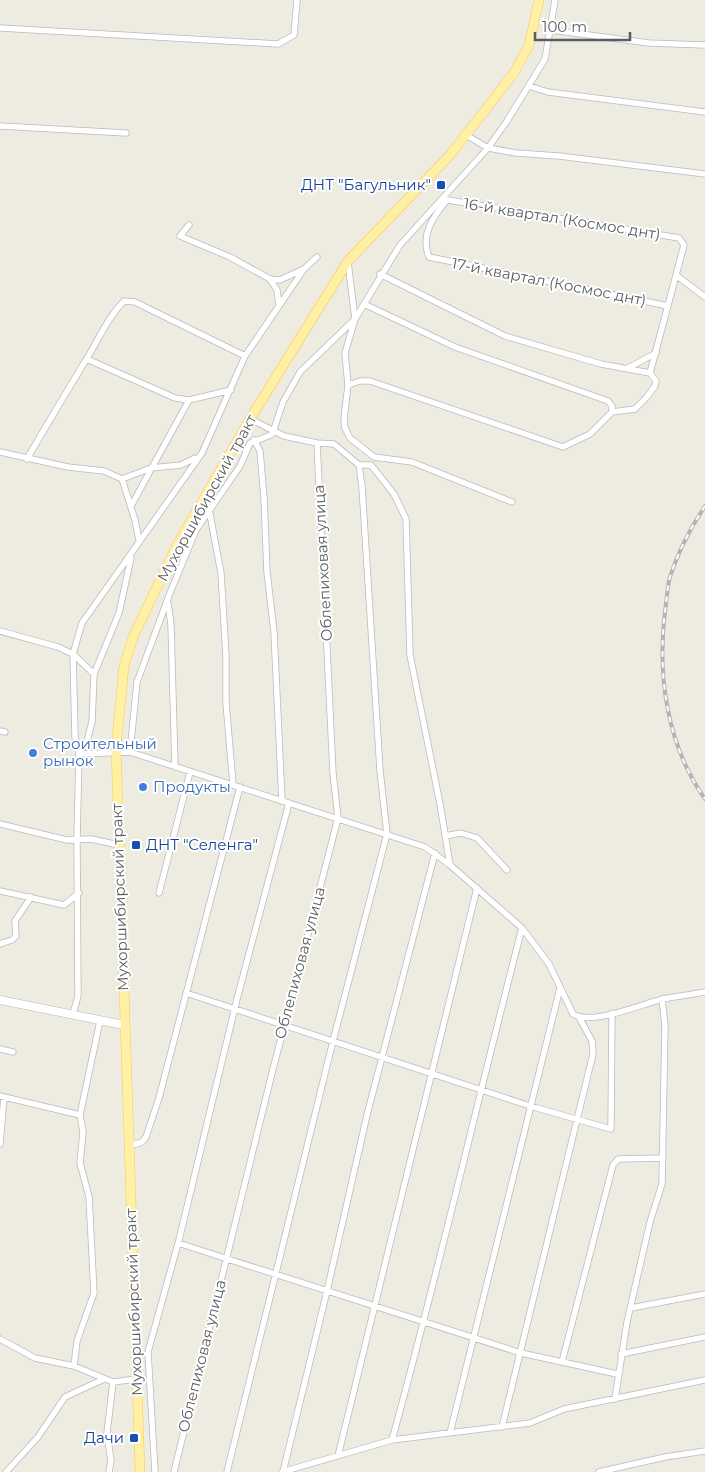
<svg xmlns="http://www.w3.org/2000/svg" width="705" height="1472" viewBox="0 0 705 1472" font-family="Montserrat,sans-serif">
	<style>
		.lines { fill: none; stroke-linecap: round; stroke-linejoin: round }
		.minor-casing { stroke: #b7babf; stroke-width: 7 }
		.tertiary-casing { stroke: #b7babf; stroke-width: 9 }
		.primary-casing { stroke: #fbc94d; stroke-width: 10 }
		.minor { stroke: #fff; stroke-width: 5.5 }
		.tertiary { stroke: #fff; stroke-width: 8 }
		.primary { stroke: #fff0a5; stroke-width: 9 }
		.rail-casing { stroke: #b3b4b4; stroke-width: 4 }
		.rail { stroke: #fff; stroke-width: 2; stroke-dasharray: 5.5; stroke-linecap: butt }
		.transit-dot { fill: #1a4fb4; stroke: #fff; stroke-width: 2 }
		.shop-dot { fill: #3f7fe0; stroke: #fff; stroke-width: 2 }
		.labels { text-anchor: middle; stroke-width: 4; stroke-linejoin: round; paint-order: stroke }
		.transit-label { font-size: 15px; fill: #164399; stroke: #fff; text-anchor: end }
		.street-label { font-size: 15px; fill: #5a5e63; stroke: #fff }
		.shop-label { font-size: 15px; fill: #366cbe; stroke: #fff; text-anchor: start }
	</style>
	<rect width="100%" height="100%" fill="#eeebe1"/>
	<g class="lines">
		<g class="minor-casing">
			<path id="minor" d="M0,28L278,44L294,35L297,0
				M551,30L649,43L705,45
				M529,86L548,92L705,112
				M0,126L126,133
				M466,135L488,148L516,153L559,156L705,174
				M442,199L679,238L684,245L650,373
				M447,200C433,217 420,235 429,257L668,306
				M189,225L180,236L230,257L270,279L280,280L304,269
				M348,262L355,319L345,353L348,385L344,419L345,428L350,438L374,457L412,462L512,502
				M380,274L505,336L601,364L650,373L656,381L655,386L646,398L635,409L612,412
				M677,276L705,297
				M270,279L277,290L279,304
				M87,359L175,398L189,400L231,390
				M628,368L656,353
				M348,385L360,381H370L563,447L590,434L612,412V406L608,401L455,347L364,304
				M250,419L284,436L317,443L334,444L359,465H371L394,494L406,519L410,655L440,804L450,865
				M254,440L260,451L264,498L267,572L274,632L282,801
				M0,452L68,467L104,471L122,479L151,468L181,465L195,458
				M27,459C46,426 65,395 84,363C98,342 106,319 124,301L135,302L245,356
				M122,479L135,520L139,540
				M202,502L209,509L221,573L226,656V703L233,784
				M131,506L189,400
				M168,603L171,625L175,767
				M0,631L58,647L73,654L94,674
				M0,731L5,732
				M130,752L137,682L170,593L196,530L240,466L250,443L271,435L273,432L283,402L300,372L355,319L400,245L488,148L507,121L545,59L555,0
				M79,754L130,752L425,847L450,865L522,928L549,964L573,1014C592,1026 641,1004 663,999C677,996 691,995 705,992
				M79,754L87,741L92,722L94,674L119,613L131,558
				M0,824L67,840L91,839L119,845
				M445,836L461,833L477,838L507,870
				M0,891L64,905L79,893
				M159,893L190,772
				M0,944L12,940L16,936L15,921L31,897
				M186,993L530,1106L611,1129L612,1013
				M73,1014L78,996L77,839L79,754L75,737L73,654L82,623L202,453L245,356L304,269L317,257
				M0,1049L13,1052
				M0,1096L80,1115
				M0,1144L4,1097
				M129,1146L142,1142L146,1137L159,1098L240,787
				M178,1243L521,1353L617,1374
				M631,1308L705,1294
				M0,1339L35,1358L74,1366L113,1382L137,1379
				M621,1354L705,1337
				M562,1362L613,1165L618,1159L663,1158
				M74,1366L77,1341L94,1293L89,1197L80,1163L83,1132L80,1115L100,1021
				M615,1399L627,1322L650,1222L662,1184L665,1025L662,999
				M502,1427L593,1054L592,1041L580,1019
				M450,1433L560,988
				M392,1440C439,1270 478,1098 522,928
				M338,1456L477,888
				M6,1472L38,1437L65,1397L104,1379
				M109,1472L111,1461L107,1433L113,1382
				M155,1472L148,1352L179,1240L237,999L289,803
				M174,1472L272,1073L338,818L333,773L317,443
				M227,1472L333,1041L387,834L380,770L362,487L359,465
				M282,1472L392,1440L530,1423L564,1409L705,1380
				M283,1472L327,1291L367,1115L435,853
				M599,1472L665,1457L705,1451"/>
		</g>
		<g class="tertiary-casing">
			<path id="tertiary" d="M0,1000L124,1025"/>
		</g>
		<g class="primary-casing">
			<path id="primary" d="M140,1472L116,748L124,666L134,635L177,545L250,419L348,261L451,154L514,73L529,45L539,0"/>
		</g>
		<use href="#minor" class="minor"/>
		<use href="#tertiary" class="tertiary"/>
		<use href="#primary" class="primary"/>
		<g class="rail-casing">
			<path id="rail" d="M705,506C691,527 678,552 670,577C667,587 667,600 665,611C657,676 667,745 705,799"/>
		</g>
		<use href="#rail" class="rail"/>
	</g>
	<g class="transit-dot">
		<rect x="436" y="180" width="10" height="10" rx="2.5"/>
		<rect x="131" y="840" width="10" height="10" rx="2.5"/>
		<rect x="129" y="1433" width="10" height="10" rx="2.5"/>
	</g>
	<g class="shop-dot">
		<circle cx="33" cy="753" r="5"/>
		<circle cx="143" cy="787" r="5"/>
	</g>
	<g class="labels">
		<g class="transit-label">
			<text x="431" y="190">ДНТ "Багульник"</text>
			<text x="146" y="850" text-anchor="start">ДНТ "Селенга"</text>
			<text x="124" y="1443">Дачи</text>
		</g>
		<g class="street-label">
			<text transform="translate(562 219) rotate(9)" y="5">16-й квартал (Космос днт)</text>
			<text transform="translate(549 282) rotate(11)" y="5">17-й квартал (Космос днт)</text>
			<text transform="translate(207 498) rotate(-61)" y="5">Мухоршибирский тракт</text>
			<text transform="translate(323 563) rotate(-93)" y="5">Облепиховая улица</text>
			<text transform="translate(120 897) rotate(-92)" y="5">Мухоршибирский тракт</text>
			<text transform="translate(300 963) rotate(-75)" y="5">Облепиховая улица</text>
			<text transform="translate(134 1302) rotate(-92)" y="5">Мухоршибирский тракт</text>
			<text transform="translate(202 1356) rotate(-76)" y="5">Облепиховая улица</text>
		</g>
		<g class="shop-label">
			<text x="43" y="749">Строительный<tspan x="43" dy="17">рынок</tspan></text>
			<text x="153" y="792">Продукты</text>
		</g>
	</g>
	<path d="M535 32v8h95v-8" fill="none" stroke="#5a5e63" stroke-width="2.5"/>
	<text x="542" y="32" font-size="15" fill="#5a5e63" stroke="#ffffff" stroke-width="4" paint-order="stroke">100 m</text>
</svg>
